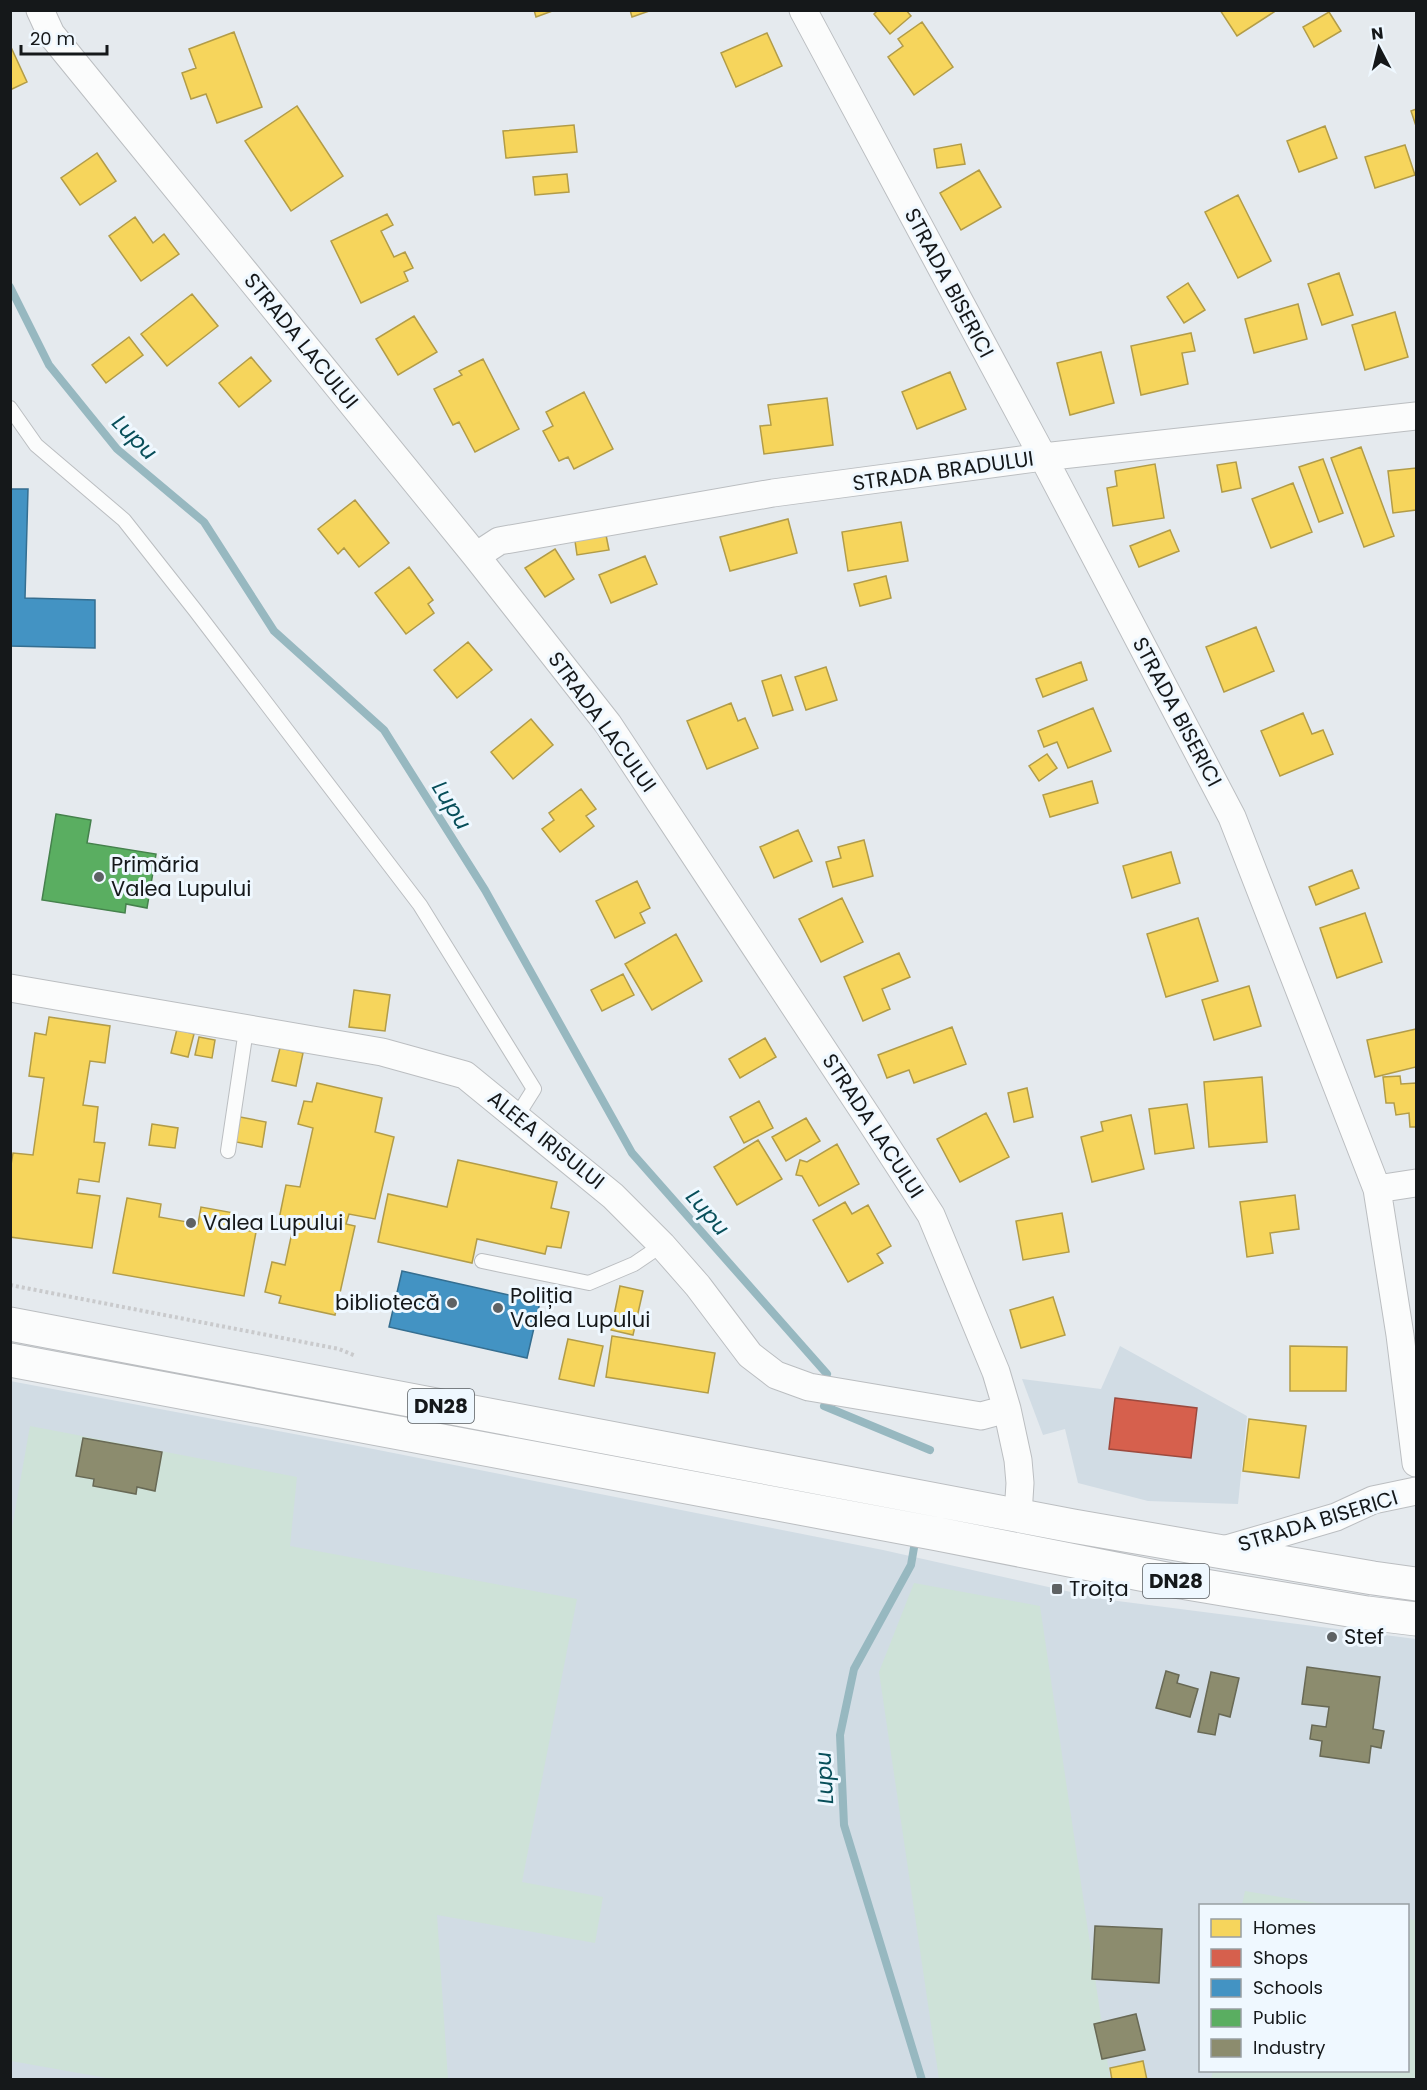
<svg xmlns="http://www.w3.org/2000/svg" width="1427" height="2090" viewBox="0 0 1427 2090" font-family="Poppins,sans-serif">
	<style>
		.built { fill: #d1dce4; fill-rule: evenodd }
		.green { fill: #cee2d8 }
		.homes { fill: #f6d55c; stroke: #b29c48; stroke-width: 1.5 }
		.shops { fill: #d6604d; stroke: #9c4a3e; stroke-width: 1.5 }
		.schools { fill: #4393c3; stroke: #356e90; stroke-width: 1.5 }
		.public { fill: #5aae61; stroke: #45814c; stroke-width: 1.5 }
		.industry { fill: #8c8c6e; stroke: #686955; stroke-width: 1.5 }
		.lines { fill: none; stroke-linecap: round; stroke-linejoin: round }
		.stream { stroke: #97b8c0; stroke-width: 8 }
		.service-casing { stroke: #bbbec1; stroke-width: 16 }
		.minor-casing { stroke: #bbbec1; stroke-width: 29 }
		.trunk-casing { stroke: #bbbec1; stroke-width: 35 }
		.path { stroke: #c9cacc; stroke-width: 4; stroke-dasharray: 3 3; stroke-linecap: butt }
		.service { stroke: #fbfcfc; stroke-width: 14 }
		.minor { stroke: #fbfcfc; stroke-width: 27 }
		.trunk { stroke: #fbfcfc; stroke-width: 33 }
		.poi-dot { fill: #5e6264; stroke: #eff8ff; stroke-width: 2 }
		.labels { text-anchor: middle; stroke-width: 6; stroke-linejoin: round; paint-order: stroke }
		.shield { fill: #eff8ff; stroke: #565b5f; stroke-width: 1.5 }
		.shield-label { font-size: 20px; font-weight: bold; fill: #15181a }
		.street-label { font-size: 21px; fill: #15181a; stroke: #eff8ff }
		.poi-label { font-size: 21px; fill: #15181a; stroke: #eff8ff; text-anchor: start }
		.water-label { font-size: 22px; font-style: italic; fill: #074e59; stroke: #eff8ff }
	</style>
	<rect width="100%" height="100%" fill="#e5eaee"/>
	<path class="built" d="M1120,1346L1247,1416L1238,1504L1148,1501L1078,1483L1065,1429L1043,1435L1022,1379L1101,1389Z
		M10,1381L353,1445L883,1550L1102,1599L1416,1639V2079H11ZM1200,1906H1408V2070H1200Z"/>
	<path class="green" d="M30,1426L297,1477L290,1546L577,1599L522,1882L603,1897L595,1943L437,1915L448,2079L118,2080L11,2061L10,1539Z
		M914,1583L1040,1606L1110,2079H939L879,1672Z
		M1245,1891L1329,1905H1242Z
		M1408,1919L1416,1920V2079H1211L1213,2070H1408Z"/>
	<path class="homes" d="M534,10H555L536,17Z
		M630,10H652L632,17Z
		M878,10H906L911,16L890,34L874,14Z
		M1220,10H1277L1237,36Z
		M1329,12L1341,31L1314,47L1303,27Z
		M922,22L953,67L914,95L888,57L903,46L898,39Z
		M234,32L262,107L217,123L206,94L191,99L182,73L196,68L189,49Z
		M767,33L782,66L736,87L721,53Z
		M10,45L27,82L10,90Z
		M297,106L343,176L291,211L245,141Z
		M1416,109V126L1411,111Z
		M574,125L577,152L506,158L503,131Z
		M1325,126L1337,158L1299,172L1287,141Z
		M961,144L965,164L937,168L934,149Z
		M1405,145L1415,175L1375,188L1365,157Z
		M97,153L116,181L80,205L61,178Z
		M979,170L1001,207L961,230L940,193Z
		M567,174L569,192L535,195L533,177Z
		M1238,195L1271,261L1238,278L1205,212Z
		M387,214L393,225L381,231L394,257L405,252L413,268L404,272L408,281L361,303L331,241Z
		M135,217L153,243L164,234L179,254L141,281L109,236Z
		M1339,273L1353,315L1322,325L1308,284Z
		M1188,283L1205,310L1184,323L1167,297Z
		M192,294L218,326L167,366L141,334Z
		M1298,304L1307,339L1254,353L1245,319Z
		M1395,312L1408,357L1365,370L1352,325Z
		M414,316L437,352L398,375L376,339Z
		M1191,333L1195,351L1182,353L1188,384L1141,395L1131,346Z
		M129,337L143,355L106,383L92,365Z
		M1101,352L1114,403L1070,415L1057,363Z
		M251,357L271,381L239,407L219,383Z
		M483,359L519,429L475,452L459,422L453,425L434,389L462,375L459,371Z
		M950,372L966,409L917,429L902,392Z
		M584,392L613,449L574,469L568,457L559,461L543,431L553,426L546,412Z
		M827,398L833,445L764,454L760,426L771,425L768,405Z
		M1361,447L1394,536L1364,547L1331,458Z
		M1323,459L1343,513L1319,522L1299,467Z
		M1236,462L1241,488L1222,492L1217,465Z
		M1155,464L1164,518L1113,526L1107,488L1117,486L1115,471Z
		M1416,468V510L1393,513L1388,471Z
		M1293,483L1312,532L1271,548L1252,499Z
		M355,500L389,543L359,567L344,548L338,554L318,529Z
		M788,519L797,553L730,571L720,537Z
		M901,522L908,561L848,571L842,532Z
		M1170,530L1179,551L1139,567L1130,546Z
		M606,535L609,550L577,555L575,541Z
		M555,549L574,579L545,597L525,568Z
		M645,556L657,584L611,603L599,575Z
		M409,567L433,600L428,604L434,613L406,634L375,593Z
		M886,576L891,598L860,606L854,584Z
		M1256,627L1274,671L1224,692L1206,647Z
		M468,642L492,670L457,698L434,670Z
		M1081,662L1087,680L1043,697L1036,679Z
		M826,667L837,700L806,710L795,677Z
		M781,675L793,710L773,716L762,681Z
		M731,703L738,721L745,718L758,748L707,769L687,721Z
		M1093,708L1111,751L1068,768L1057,742L1044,747L1038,731Z
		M1303,713L1312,734L1323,730L1333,754L1280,776L1261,731Z
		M531,719L553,745L513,779L491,752Z
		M1047,754L1057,768L1039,781L1029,766Z
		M1092,781L1098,803L1050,817L1043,795Z
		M581,789L596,809L586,816L594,826L560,852L542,829L554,820L549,813Z
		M798,830L812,861L774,878L760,847Z
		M864,840L873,876L833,887L826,862L841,858L838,847Z
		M1171,852L1180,883L1132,898L1123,866Z
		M1352,870L1359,888L1316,905L1309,887Z
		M637,881L650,908L640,913L645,923L615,938L596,901Z
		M842,898L863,942L821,962L799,919Z
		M1365,913L1382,962L1337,978L1320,928Z
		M1198,918L1218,981L1166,997L1147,934Z
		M676,934L702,981L652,1010L625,964Z
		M899,953L910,977L882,989L890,1009L863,1021L844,977Z
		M623,974L634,995L602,1011L591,990Z
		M1249,986L1261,1026L1214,1040L1202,1000Z
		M354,990L390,995L385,1031L349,1027Z
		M49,1017L110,1026L105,1063L90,1061L83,1105L98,1107L94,1142L105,1143L99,1182L79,1179L77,1193L100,1196L92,1248L10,1237V1171L13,1153L33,1155L44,1078L29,1076L35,1033L46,1035Z
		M952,1027L966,1064L914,1083L909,1070L887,1078L878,1055Z
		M177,1029L194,1034L188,1057L171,1053Z
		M1416,1029V1067L1375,1077L1367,1040Z
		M199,1037L215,1040L212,1058L195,1055Z
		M765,1038L776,1057L740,1078L729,1059Z
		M280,1048L303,1053L296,1086L272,1081Z
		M1400,1076L1401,1084L1416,1083V1127H1410L1409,1113L1396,1115L1394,1103H1386L1383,1077Z
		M1262,1077L1267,1142L1209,1147L1204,1082Z
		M317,1083L382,1098L375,1132L394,1137L375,1219L349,1214L346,1224L355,1226L335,1315L279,1303L281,1296L265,1292L272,1262L285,1265L293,1228L278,1224L286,1185L300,1187L313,1128L298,1124L304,1101L312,1102Z
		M1027,1088L1033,1117L1014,1122L1008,1093Z
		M759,1101L773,1128L744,1143L730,1117Z
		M1187,1104L1194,1148L1155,1154L1149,1109Z
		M986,1113L1009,1157L960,1182L937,1139Z
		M1131,1115L1144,1169L1092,1182L1081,1137L1103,1131L1101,1122Z
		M240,1117L266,1122L262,1147L236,1142Z
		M806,1118L820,1141L786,1161L772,1137Z
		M152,1124L178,1128L175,1148L149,1145Z
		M758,1140L782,1179L737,1205L714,1167Z
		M837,1144L859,1184L819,1206L802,1176L796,1175L800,1160L807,1162Z
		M458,1160L557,1182L551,1208L569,1212L561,1248L547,1246L545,1254L477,1239L472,1263L378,1242L388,1194L447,1207Z
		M1295,1195L1299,1229L1270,1233L1273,1253L1247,1257L1240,1202Z
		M127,1198L161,1204L159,1217L198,1224L201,1207L234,1213L232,1228L256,1232L244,1296L113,1273Z
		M845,1202L852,1214L868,1205L891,1246L877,1254L883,1263L848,1282L813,1220Z
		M1062,1213L1069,1252L1023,1260L1016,1221Z
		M620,1286L643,1291L633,1335L611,1330Z
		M1053,1297L1065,1335L1021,1348L1010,1310Z
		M612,1336L715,1353L708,1393L606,1377Z
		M568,1339L603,1346L594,1386L559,1379Z
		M1290,1346L1347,1347L1346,1391H1290Z
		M1249,1419L1306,1426L1299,1478L1243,1471Z
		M1143,2061L1147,2080H1112L1110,2068Z"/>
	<path class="shops" d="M1115,1398L1197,1408L1191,1458L1109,1449Z"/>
	<path class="schools" d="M10,489H28L25,598L95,600V648L10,646Z
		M402,1271L540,1302L527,1358L389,1327Z"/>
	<path class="public" d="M56,814L91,820L87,843L156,854L147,908L126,904L125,913L42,900Z"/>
	<path class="industry" d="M83,1438L162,1452L155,1491L137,1487L136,1494L93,1486L94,1479L76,1476Z
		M1307,1667L1380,1677L1373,1729L1384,1731L1381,1748L1371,1746L1369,1763L1320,1756L1322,1741L1310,1739L1312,1725L1326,1727L1329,1707L1302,1704Z
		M1166,1671L1179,1675L1177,1683L1198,1689L1190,1717L1156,1708Z
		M1211,1672L1239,1678L1230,1717L1219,1714L1215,1735L1198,1732Z
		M1095,1926L1162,1929L1159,1983L1092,1979Z
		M1136,2014L1145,2050L1102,2059L1094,2024Z"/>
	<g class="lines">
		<path class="stream" d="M10,287L49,365L117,449L204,522L274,631L384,730L485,890L632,1153L827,1374
			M824,1406L930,1450
			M916,1536L911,1565L854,1669L840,1735L844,1825L922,2080"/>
		<g class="service-casing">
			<path id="service" d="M10,408L36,445L124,520L195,610L420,905L534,1089L517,1116
				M228,1151L246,1030
				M482,1261L589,1283L634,1264L662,1245"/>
		</g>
		<g class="minor-casing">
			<path id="minor" d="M40,10L51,34L476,556L608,724L869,1119L931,1215L996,1372L1007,1409L1018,1460L1020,1483L1018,1515
				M803,10L1043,457L1232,817L1377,1189L1400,1335L1416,1463
				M476,556L499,541L773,493L1043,457L1416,416
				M10,988L382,1052L465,1075L613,1196L662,1245L698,1286L750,1355L776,1375L809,1387L981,1416L1007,1409
				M1377,1189L1416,1183
				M1220,1551L1336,1517L1373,1500L1416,1491"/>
		</g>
		<g class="trunk-casing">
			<path id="trunk" d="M10,1324L1073,1526L1373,1578L1416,1584
				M10,1360L938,1534L1181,1582L1367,1613L1416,1619"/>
		</g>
		<path class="path" d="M10,1285L339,1349L356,1356"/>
		<use href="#service" class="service"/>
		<use href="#minor" class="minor"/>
		<use href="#trunk" class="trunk"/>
	</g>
	<g class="poi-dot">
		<circle cx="99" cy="877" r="6"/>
		<circle cx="191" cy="1223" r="6"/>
		<circle cx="452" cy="1303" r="6"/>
		<circle cx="498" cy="1308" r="6"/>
		<rect x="1051" y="1583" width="12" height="12" rx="3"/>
		<circle cx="1332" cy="1637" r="6"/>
	</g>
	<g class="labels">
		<g class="shield">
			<rect x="408" y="1389" width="66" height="34" rx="4.5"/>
			<rect x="1143" y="1564" width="66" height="34" rx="4.5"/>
		</g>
		<g class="shield-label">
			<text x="441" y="1413">DN28</text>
			<text x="1176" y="1588">DN28</text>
		</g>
		<g class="street-label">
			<text transform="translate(949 283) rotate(62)" y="7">STRADA BISERICI</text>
			<text transform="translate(301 341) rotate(51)" y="7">STRADA LACULUI</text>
			<text transform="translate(943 471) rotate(-8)" y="7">STRADA BRADULUI</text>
			<text transform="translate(1177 712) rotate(62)" y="7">STRADA BISERICI</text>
			<text transform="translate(602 722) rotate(54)" y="7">STRADA LACULUI</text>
			<text transform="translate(873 1126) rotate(57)" y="7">STRADA LACULUI</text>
			<text transform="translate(546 1140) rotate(39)" y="7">ALEEA IRISULUI</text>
			<text transform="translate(1318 1521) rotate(-17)" y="7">STRADA BISERICI</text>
		</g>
		<g class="poi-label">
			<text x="111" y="872">Primăria<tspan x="111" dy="24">Valea Lupului</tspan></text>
			<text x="203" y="1230">Valea Lupului</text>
			<text x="510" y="1303">Poliția<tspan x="510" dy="24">Valea Lupului</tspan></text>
			<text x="440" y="1310" text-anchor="end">bibliotecă</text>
			<text x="1069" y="1596">Troița</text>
			<text x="1344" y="1644">Stef</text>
		</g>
		<g class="water-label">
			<text transform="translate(135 437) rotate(45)" y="8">Lupu</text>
			<text transform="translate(452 805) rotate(58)" y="8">Lupu</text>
			<text transform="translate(708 1212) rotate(49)" y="8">Lupu</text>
			<text transform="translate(824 1778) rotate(-93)" y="8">Lupu</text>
		</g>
	</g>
	<rect width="1427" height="2090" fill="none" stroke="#15181a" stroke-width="24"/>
	<rect x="1199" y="1904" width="210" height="168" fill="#eff8ff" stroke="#989ea3" stroke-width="1.5"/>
	<rect x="1211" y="1919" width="30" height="18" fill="#f6d55c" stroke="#989ea3" stroke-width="1.5"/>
	<text x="1253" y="1934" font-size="18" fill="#15181a">Homes</text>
	<rect x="1211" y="1949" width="30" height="18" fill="#d6604d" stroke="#989ea3" stroke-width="1.5"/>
	<text x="1253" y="1964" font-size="18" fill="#15181a">Shops</text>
	<rect x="1211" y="1979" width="30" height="18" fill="#4393c3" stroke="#989ea3" stroke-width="1.5"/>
	<text x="1253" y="1994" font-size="18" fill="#15181a">Schools</text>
	<rect x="1211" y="2009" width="30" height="18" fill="#5aae61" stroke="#989ea3" stroke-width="1.5"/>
	<text x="1253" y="2024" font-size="18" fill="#15181a">Public</text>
	<rect x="1211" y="2039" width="30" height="18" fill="#8c8c6e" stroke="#989ea3" stroke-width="1.5"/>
	<text x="1253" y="2054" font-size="18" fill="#15181a">Industry</text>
	<g transform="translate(1379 48) rotate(353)" stroke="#eff8ff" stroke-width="4.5" paint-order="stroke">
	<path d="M0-4.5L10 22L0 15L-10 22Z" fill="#15181a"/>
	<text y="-9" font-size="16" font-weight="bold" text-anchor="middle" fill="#15181a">N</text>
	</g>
	<path d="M21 45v9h86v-9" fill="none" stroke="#15181a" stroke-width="3"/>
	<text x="30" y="45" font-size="18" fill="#15181a" stroke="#eff8ff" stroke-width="4.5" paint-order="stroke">20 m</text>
</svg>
